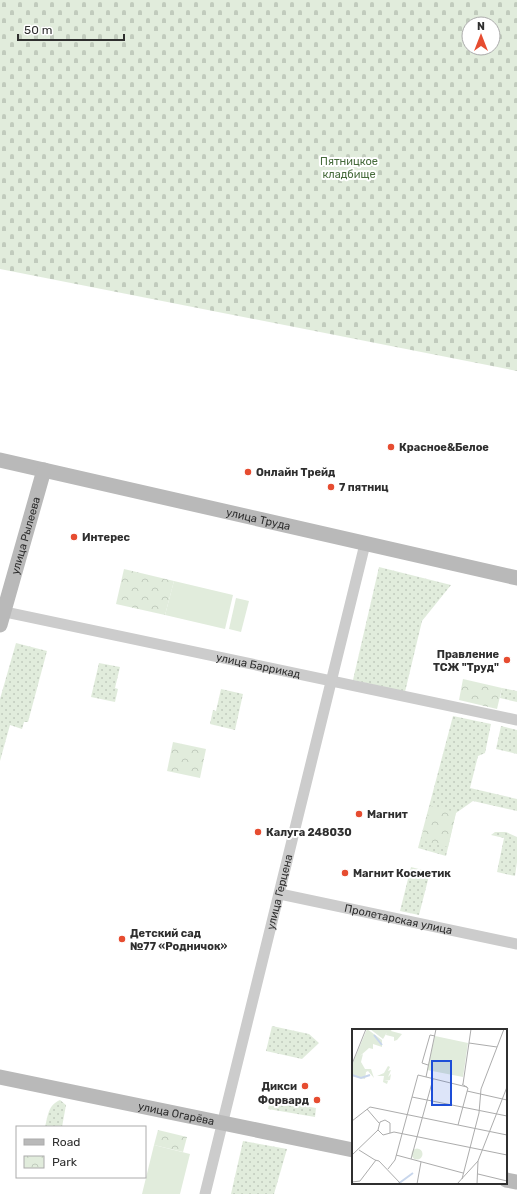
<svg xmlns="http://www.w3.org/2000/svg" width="517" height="1194" viewBox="0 0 517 1194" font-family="Rubik,sans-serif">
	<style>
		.grass { fill: url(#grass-dots) }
		.cemetery { fill: url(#cemetery-stones); fill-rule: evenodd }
		.park { fill: url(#park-crowns) }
		.garden { fill: #e1ecdc }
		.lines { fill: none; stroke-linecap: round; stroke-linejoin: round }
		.street { stroke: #ccc; stroke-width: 11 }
		.secondary { stroke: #b9b9b9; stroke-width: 15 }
		.poi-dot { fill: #e64c30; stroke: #fff; stroke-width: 1.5 }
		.labels { text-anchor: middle; stroke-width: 4; stroke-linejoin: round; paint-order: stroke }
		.park-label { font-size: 11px; fill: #476b3c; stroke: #fff }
		.poi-label { font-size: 11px; font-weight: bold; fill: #2f2f2f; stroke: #fff; text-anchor: start }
		.street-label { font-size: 11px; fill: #2f2f2f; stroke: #fff }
		.inset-river { fill: none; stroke: #c8d6ec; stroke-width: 2 }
		.inset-road { fill: none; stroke: #acacac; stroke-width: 1 }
		.view { fill: #1d4ed8; fill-opacity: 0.15; stroke: #1d4ed8; stroke-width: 2 }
		.inset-edge { fill: none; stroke: #2f2f2f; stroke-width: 2 }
	</style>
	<defs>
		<pattern id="grass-dots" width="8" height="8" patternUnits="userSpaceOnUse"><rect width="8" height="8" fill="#e1ecdc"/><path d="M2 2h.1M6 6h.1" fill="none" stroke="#c1cbbd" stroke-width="1.8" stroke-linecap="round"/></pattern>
		<pattern id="cemetery-stones" width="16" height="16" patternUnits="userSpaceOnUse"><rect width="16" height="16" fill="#e1ecdc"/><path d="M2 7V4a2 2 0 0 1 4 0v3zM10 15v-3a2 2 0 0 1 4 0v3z" fill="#c1cbbd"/></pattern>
		<pattern id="park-crowns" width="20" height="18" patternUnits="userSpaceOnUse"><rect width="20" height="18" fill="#e1ecdc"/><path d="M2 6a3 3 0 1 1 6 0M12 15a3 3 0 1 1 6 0" fill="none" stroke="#c1cbbd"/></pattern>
	</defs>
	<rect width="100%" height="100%" fill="#fff"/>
	<path class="grass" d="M379,567L451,585L422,621L405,692L353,680Z
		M16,643L47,651L28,722H24L22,729L10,725L0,761V699Z
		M99,663L120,667L115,688L118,689L115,702L91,697Z
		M502,688L517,691V702L500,698Z
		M221,689L243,694L235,730L210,724L213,710L216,711Z
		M453,716L491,724L485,753L478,756L470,788L517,799V811L473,801L456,813L446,856L418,848Z
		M501,726L517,730V754L496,749Z
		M495,832H506L517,837V862L515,876L497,872L504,838L491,835Z
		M411,867L430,872L419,915L400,911Z
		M272,1026L309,1034L319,1043L302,1059L266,1051Z
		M60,1100L66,1105L62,1127H45C48,1116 48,1105 60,1100Z
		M270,1100L316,1108L315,1117L268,1109Z
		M243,1141L287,1149L274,1194H231Z"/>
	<path class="cemetery" d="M0,0H517V371L0,269ZM469,24H493V48H469Z"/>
	<path class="park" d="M124,569L174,581L165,615L116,604Z
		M463,679L502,688L497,709L459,700Z
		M173,742L206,749L200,778L167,771Z
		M430,806L456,812L448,847L421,840Z
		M158,1130L187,1137L183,1152L154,1145Z"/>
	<path class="garden" d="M174,581L233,595L225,629L165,615Z
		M236,598L249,601L241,632L229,629Z
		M154,1145L190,1154L180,1194H142Z"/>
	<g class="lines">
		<g class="street">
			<path id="s1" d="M0,611L517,720"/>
			<path id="s2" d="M280,894L517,944"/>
			<path id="s3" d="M205,1194L365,544"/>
		</g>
		<g class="secondary">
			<path id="s4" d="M0,460L517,578"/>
			<path id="s5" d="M0,625L44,470"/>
			<path id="s6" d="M0,1077L353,1150"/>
			<path d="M506,1180L517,1182"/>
		</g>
	</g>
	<g class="poi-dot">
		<circle cx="391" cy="447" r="4"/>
		<circle cx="248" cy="472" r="4"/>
		<circle cx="331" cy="487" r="4"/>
		<circle cx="74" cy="537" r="4"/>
		<circle cx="507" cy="660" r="4"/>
		<circle cx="359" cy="814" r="4"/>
		<circle cx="258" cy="832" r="4"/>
		<circle cx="345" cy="873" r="4"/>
		<circle cx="122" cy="939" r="4"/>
		<circle cx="305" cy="1086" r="4"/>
		<circle cx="317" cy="1100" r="4"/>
	</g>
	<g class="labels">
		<g class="park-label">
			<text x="349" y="165">Пятницкое<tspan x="349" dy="13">кладбище</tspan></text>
		</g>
		<g class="poi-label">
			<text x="399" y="451">Красное&amp;Белое</text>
			<text x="256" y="476">Онлайн Трейд</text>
			<text x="339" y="491">7 пятниц</text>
			<text x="82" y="541">Интерес</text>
			<text x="499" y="658" text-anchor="end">Правление<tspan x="499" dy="13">ТСЖ "Труд"</tspan></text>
			<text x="367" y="818">Магнит</text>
			<text x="266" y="836">Калуга 248030</text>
			<text x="353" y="877">Магнит Косметик</text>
			<text x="130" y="937">Детский сад<tspan x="130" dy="13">№77 «Родничок»</tspan></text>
			<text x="297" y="1090" text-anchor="end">Дикси</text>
			<text x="309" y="1104" text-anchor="end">Форвард</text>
		</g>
		<g class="street-label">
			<text dy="4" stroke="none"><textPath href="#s4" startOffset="265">улица Труда</textPath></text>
			<text dy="4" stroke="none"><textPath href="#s5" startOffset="93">улица Рылеева</textPath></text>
			<text dy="4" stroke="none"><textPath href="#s1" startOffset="264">улица Баррикад</textPath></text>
			<text dy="4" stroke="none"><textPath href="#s3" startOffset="311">улица Герцена</textPath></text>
			<text dy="4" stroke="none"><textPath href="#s2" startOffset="121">Пролетарская улица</textPath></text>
			<text dy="4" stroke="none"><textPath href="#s6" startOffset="180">улица Огарёва</textPath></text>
		</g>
	</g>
	<g transform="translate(352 1029)">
		<rect width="155" height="155" fill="#fff"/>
		<path d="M15,0L30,11V18L21,15V20L17,19L8,27L11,25L9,33L13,40H19L22,49L16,42L14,43L13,50L0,47V36ZM18,0H37L31,10Z" fill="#e1ecdc"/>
		<path d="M40,0L39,2L50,5L45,11L42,12V8L34,6L35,1ZM36,37L38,38L36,42L39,41L36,48L39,45L38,51L32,52H36L35,55L31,53L32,47H25L32,44Z" fill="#e1ecdc"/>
		<path d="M83,7L116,14L111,48L75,41Z" fill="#e1ecdc"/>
		<path d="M59.5 125a5.5 5.5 0 1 1 11 0a5.5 5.5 0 1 1-11 0Z" fill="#e1ecdc"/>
		<path class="inset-river" d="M22,6L30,16M0,46L9,49L18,46M46,155L61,144"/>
		<path class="inset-road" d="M117,14L145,18M0,35L14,0M76,36L70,34L78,6L83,7M66,46L115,58M74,48L84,0M111,55L119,0M115,62L155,71M60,68L155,87M15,80L27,94M0,92L18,78L155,106M106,96L116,59L110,55M38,104V94L33,91L28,93L26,101L31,106L42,103L155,126M50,105L66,46M65,108L81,50M7,121L23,131M0,126L26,101M44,126L111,144M59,130L65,108M23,131L27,132L49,155M36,140L43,131L50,105M126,145L155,152M110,150L127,84L129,60L152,0M0,153L8,152L24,131M65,155L69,133M105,155L126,132L155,58M125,155L126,132"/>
		<path class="view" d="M80,32H99V76H80Z"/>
		<rect width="155" height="155" class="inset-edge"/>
	</g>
	<rect x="16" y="1126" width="130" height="52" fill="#ffffff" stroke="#acacac"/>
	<rect x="24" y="1139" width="20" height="6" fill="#b9b9b9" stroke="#acacac"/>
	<text x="52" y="1146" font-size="12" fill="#2f2f2f">Road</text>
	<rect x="24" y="1156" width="20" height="12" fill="url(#park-crowns)" stroke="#acacac"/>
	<text x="52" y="1166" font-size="12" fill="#2f2f2f">Park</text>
	<g transform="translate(481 36)"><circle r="19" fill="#ffffff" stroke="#acacac"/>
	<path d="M0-3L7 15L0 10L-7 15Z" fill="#e64c30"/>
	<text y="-6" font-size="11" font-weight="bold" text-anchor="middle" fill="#2f2f2f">N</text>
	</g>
	<path d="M18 34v6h106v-6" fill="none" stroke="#2f2f2f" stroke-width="2"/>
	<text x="24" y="34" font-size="12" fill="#2f2f2f" stroke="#ffffff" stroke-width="3" paint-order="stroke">50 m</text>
</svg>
